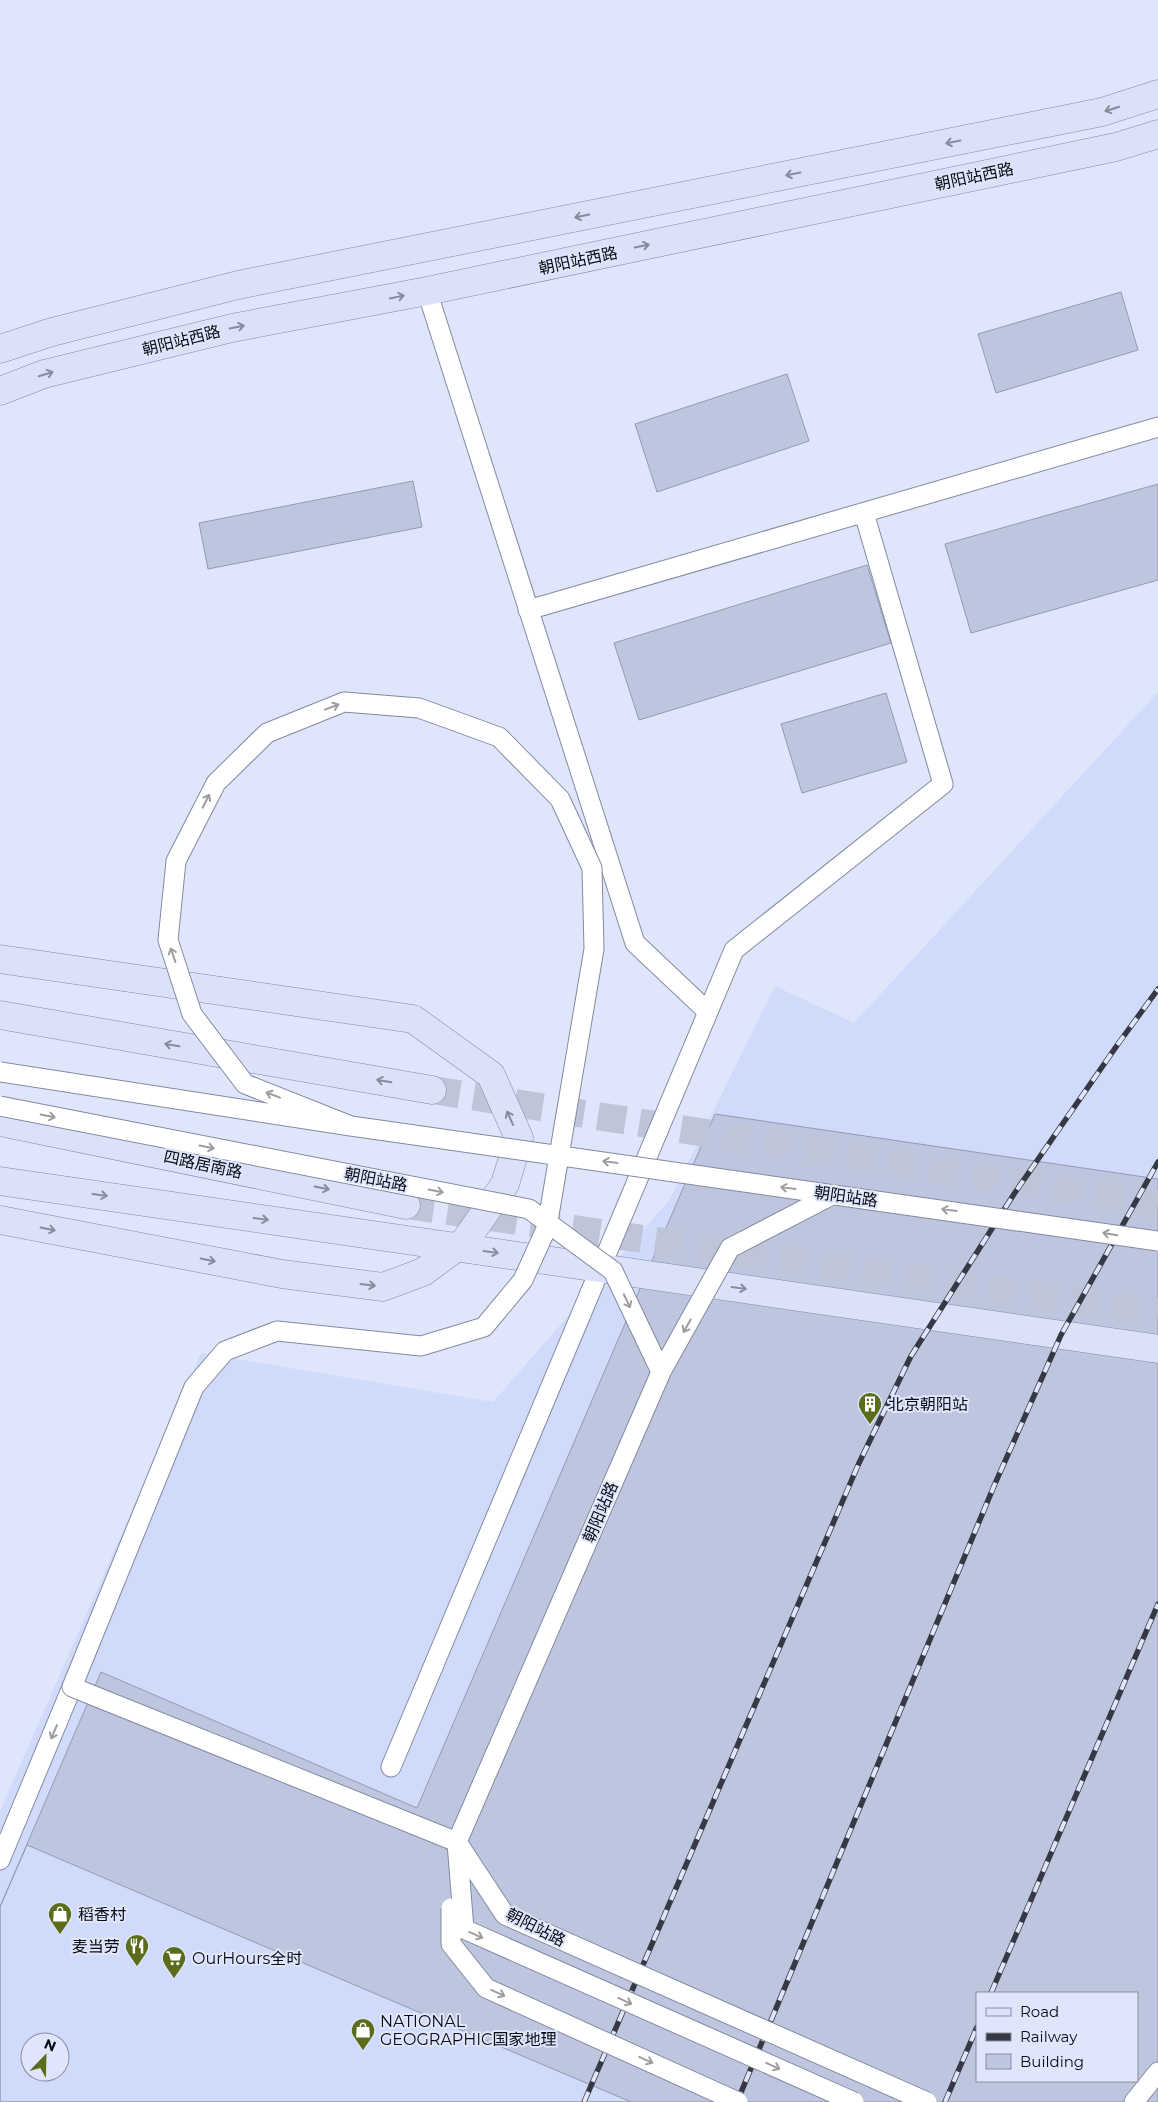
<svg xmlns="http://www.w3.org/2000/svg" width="1158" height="2102" viewBox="0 0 1158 2102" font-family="Montserrat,'Noto Sans SC',sans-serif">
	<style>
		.built { fill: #d0dbfb; fill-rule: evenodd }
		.building { fill: #bec6df; stroke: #929ab2; fill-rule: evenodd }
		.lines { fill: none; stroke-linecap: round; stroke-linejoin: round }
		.secondary-tunnel { stroke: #bfc5d8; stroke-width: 28; stroke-dasharray: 28 14; stroke-linecap: butt }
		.lane-casing { stroke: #828aa1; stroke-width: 21 }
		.secondary-casing { stroke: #828aa1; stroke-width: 29 }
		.lane { stroke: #fff; stroke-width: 19 }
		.secondary { stroke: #dbe1f8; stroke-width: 28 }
		.rail-casing { stroke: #363944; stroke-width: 5.5 }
		.rail { stroke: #dfe6fb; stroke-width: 4; stroke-dasharray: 11; stroke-linecap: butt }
		.lane-bridge-casing { stroke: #828aa1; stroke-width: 21; stroke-linecap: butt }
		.lane-bridge { stroke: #fff; stroke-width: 19 }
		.oneway { stroke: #878b9c }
		.oneway2 { stroke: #9d9da1 }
		.labels { text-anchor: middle; stroke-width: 4; stroke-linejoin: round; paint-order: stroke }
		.street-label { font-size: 16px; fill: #090b13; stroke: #dfe6fb }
		.poi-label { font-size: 16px; fill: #090b13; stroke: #dfe6fb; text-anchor: start }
	</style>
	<rect width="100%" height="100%" fill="#dfe6fb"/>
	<path class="built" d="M1158,692V2102H0V1811L201,1353L493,1402L670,1199L775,986L854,1023ZM977,1993H1137V2081H977ZM30,2042H60V2072H30Z"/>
	<path class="building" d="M1121,292L1138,350L996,393L978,334Z
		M787,374L809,441L657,492L635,424Z
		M413,481L422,527L208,569L199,523Z
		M1158,484V580L971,633L945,544Z
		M867,565L891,643L639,720L614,643Z
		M886,693L907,762L802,793L781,724Z
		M715,1114L1158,1179V2102H0V1907L101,1672L417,1808ZM977,1993H1137V2081H977ZM30,2042H60V2072H30Z
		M27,1845L343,1980L631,2102H0V1907ZM30,2042H60V2072H30Z"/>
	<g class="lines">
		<path class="secondary-tunnel" d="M432,1090L1158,1204
			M406,1205L1158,1313"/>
		<g class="lane-casing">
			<path id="lane" d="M427,291L635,943L707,1011
				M528,610L1158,427
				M391,1767L734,950L943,784L864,513
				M0,1860L72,1687
				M1134,2102L1158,2072"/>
		</g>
		<g class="secondary-casing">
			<path id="secondary" d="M0,349L52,332L238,285L1102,112L1158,94
				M0,391L44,374L232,328L427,291L1116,147L1158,134
				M0,959L413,1019L491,1075L519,1138L505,1184L465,1241L423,1272L383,1287L282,1274L0,1220
				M0,1015L432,1090
				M0,1122L406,1205
				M0,1181L1158,1349"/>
		</g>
		<use href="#lane" class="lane"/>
		<use href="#secondary" class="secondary"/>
		<g class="rail-casing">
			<path id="rail" d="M991,1993L1158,1604
				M584,2102L859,1463L911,1356L1014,1194L1118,1044L1158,989
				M737,2102L994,1486L1061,1335L1158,1162
				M945,2102L977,2027"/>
		</g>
		<use href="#rail" class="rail"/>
		<g class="lane-bridge-casing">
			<path id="lane-bridge" d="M0,1072L351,1126L1158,1241
				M0,1106L529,1209L613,1271L661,1372L457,1842L505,1915L927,2102
				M351,1126L245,1084L192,1014L168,940L176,861L216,783L267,733L344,702L419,708L499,737L560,799L592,868L594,949L547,1227L523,1280L484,1327L421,1346L277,1331L225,1351L194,1387L72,1687L457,1842
				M661,1372L730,1248L834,1194
				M457,1843L464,1929L854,2102
				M451,1908V1944L486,1988L738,2102"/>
		</g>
		<use href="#lane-bridge" class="lane-bridge"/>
	</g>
	<defs><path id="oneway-shaft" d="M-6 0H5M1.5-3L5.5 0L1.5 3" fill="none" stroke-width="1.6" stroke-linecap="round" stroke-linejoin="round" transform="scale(1.25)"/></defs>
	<g class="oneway">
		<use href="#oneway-shaft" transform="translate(1112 109) rotate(162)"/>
		<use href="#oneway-shaft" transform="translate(953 142) rotate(169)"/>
		<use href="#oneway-shaft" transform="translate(793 174) rotate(169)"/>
		<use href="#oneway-shaft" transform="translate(582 216) rotate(169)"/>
		<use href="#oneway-shaft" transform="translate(642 246) rotate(-12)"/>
		<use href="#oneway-shaft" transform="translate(397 297) rotate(-11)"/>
		<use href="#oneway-shaft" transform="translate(237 327) rotate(-11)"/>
		<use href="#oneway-shaft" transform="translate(46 374) rotate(-17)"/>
		<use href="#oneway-shaft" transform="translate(172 1045) rotate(-170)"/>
		<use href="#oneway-shaft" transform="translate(384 1081) rotate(-170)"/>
		<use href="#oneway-shaft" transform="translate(510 1118) rotate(-114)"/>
		<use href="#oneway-shaft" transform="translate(322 1188) rotate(12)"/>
		<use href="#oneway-shaft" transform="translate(100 1195) rotate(8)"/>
		<use href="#oneway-shaft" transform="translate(261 1219) rotate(8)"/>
		<use href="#oneway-shaft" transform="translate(48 1229) rotate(11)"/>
		<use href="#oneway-shaft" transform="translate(491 1252) rotate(8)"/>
		<use href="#oneway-shaft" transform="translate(208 1260) rotate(11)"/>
		<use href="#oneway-shaft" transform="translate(368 1285) rotate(7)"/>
		<use href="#oneway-shaft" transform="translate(739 1288) rotate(8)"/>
	</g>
	<g class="oneway2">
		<use href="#oneway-shaft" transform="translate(332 707) rotate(-21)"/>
		<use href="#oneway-shaft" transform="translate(206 801) rotate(-63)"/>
		<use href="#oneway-shaft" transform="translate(173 955) rotate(-109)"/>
		<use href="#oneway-shaft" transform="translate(273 1095) rotate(-159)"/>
		<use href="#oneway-shaft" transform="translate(48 1116) rotate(11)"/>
		<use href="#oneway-shaft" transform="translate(207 1147) rotate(11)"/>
		<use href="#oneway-shaft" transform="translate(610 1162) rotate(-172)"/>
		<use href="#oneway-shaft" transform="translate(788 1188) rotate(-172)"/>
		<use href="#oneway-shaft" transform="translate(436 1191) rotate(11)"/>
		<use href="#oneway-shaft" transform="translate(949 1210) rotate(-172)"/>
		<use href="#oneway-shaft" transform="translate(1110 1234) rotate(-171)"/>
		<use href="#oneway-shaft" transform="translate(627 1301) rotate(65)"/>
		<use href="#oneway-shaft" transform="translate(687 1326) rotate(119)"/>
		<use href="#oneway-shaft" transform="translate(54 1732) rotate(113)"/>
		<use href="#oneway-shaft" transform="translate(476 1935) rotate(24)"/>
		<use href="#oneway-shaft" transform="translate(498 1993) rotate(24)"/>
		<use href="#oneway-shaft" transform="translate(625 2001) rotate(24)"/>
		<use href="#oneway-shaft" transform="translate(646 2060) rotate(24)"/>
		<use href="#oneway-shaft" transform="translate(773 2066) rotate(24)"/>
	</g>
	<defs>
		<g id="building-pin" transform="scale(1.25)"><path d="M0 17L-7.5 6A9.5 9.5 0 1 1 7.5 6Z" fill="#5b6d1a" stroke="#dfe6fb"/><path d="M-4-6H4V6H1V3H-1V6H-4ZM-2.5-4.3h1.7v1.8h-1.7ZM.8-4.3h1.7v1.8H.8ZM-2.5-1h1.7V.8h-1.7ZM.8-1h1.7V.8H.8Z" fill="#fff"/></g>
		<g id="shop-pin" transform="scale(1.25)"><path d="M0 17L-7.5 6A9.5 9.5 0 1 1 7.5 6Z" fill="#5b6d1a" stroke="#dfe6fb"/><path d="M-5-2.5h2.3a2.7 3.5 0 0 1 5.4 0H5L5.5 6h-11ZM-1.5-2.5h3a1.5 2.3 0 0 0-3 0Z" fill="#fff"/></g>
		<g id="restaurant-pin" transform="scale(1.25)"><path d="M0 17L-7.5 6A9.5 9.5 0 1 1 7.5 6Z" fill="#5b6d1a" stroke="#dfe6fb"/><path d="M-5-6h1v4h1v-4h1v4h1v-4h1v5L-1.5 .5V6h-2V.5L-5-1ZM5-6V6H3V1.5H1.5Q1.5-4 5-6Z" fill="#fff"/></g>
		<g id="supermarket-pin" transform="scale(1.25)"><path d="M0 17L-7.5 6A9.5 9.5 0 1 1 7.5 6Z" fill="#5b6d1a" stroke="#dfe6fb"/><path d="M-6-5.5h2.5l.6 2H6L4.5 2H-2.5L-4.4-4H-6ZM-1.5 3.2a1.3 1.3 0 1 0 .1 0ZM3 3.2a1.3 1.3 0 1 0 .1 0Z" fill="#fff"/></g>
	</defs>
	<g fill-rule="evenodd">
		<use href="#building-pin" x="870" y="1404"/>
		<use href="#shop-pin" x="60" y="1914"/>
		<use href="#restaurant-pin" x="137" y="1946"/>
		<use href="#supermarket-pin" x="174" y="1958"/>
		<use href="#shop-pin" x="363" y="2030"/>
	</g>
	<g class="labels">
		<g class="street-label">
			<text transform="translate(974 176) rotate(-12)" y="6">朝阳站西路</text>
			<text transform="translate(578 260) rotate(-12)" y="6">朝阳站西路</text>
			<text transform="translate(181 340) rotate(-14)" y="6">朝阳站西路</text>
			<text transform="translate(203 1164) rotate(12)" y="6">四路居南路</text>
			<text transform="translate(376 1179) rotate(11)" y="6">朝阳站路</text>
			<text transform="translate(846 1196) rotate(8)" y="6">朝阳站路</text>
			<text transform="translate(600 1512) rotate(-67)" y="6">朝阳站路</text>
			<text transform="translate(536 1927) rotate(27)" y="6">朝阳站路</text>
		</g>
		<g class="poi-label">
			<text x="888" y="1410">北京朝阳站</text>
			<text x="78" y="1920">稻香村</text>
			<text x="120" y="1952" text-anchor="end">麦当劳</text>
			<text x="192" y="1964">OurHours全时</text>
			<text x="380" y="2027">NATIONAL<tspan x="380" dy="18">GEOGRAPHIC国家地理</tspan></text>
		</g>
	</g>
	<rect x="976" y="1992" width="162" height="90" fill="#dfe6fb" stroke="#898e9e"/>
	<rect x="986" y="2008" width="25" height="8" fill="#dbe1f8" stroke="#898e9e"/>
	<text x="1020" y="2017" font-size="15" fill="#090b13">Road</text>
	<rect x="986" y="2033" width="25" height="8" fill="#363944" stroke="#898e9e"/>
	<text x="1020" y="2042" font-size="15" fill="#090b13">Railway</text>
	<rect x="986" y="2054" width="25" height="15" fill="#bec6df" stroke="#898e9e"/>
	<text x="1020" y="2067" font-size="15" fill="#090b13">Building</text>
	<g transform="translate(45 2057) rotate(23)"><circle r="24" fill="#dfe6fb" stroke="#898e9e"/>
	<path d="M0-4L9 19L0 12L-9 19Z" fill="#5b6d1a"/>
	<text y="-8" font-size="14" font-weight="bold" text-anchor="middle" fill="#090b13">N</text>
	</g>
</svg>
